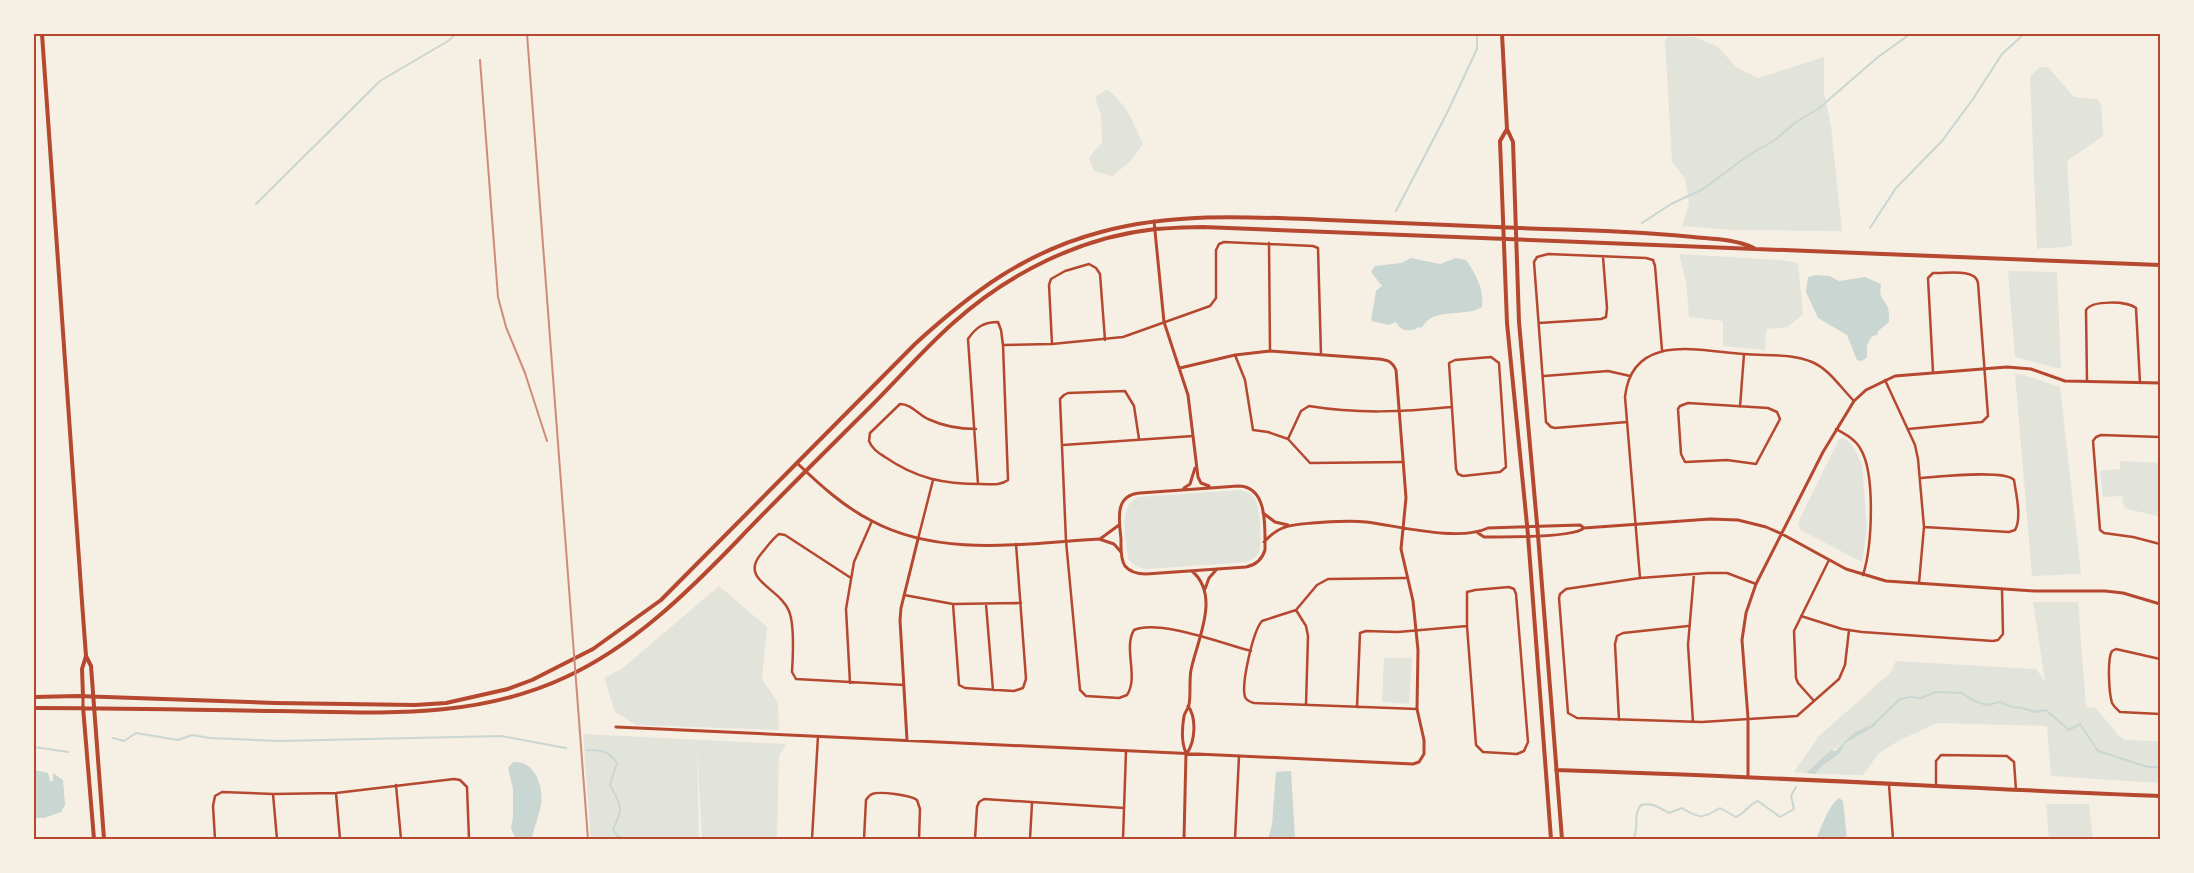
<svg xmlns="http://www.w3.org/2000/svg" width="2194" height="873" viewBox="0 0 2194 873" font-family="Cabin,sans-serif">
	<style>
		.green { fill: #e2e4dc }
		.water { fill: #c9d6d2 }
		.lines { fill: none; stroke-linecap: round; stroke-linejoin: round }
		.stream { stroke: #c9d6d2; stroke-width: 2 }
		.minor { stroke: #b5482f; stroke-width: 2.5 }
		.tertiary { stroke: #b5482f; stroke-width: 3 }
		.secondary { stroke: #b5482f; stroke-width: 4 }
		.rail { stroke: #cf8b77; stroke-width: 2 }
		.neatline { fill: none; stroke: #b5482f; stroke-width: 2 }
	</style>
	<rect width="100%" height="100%" fill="#f6efe4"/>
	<path class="green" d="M1669,36L1695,37L1718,47L1737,68L1759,78L1824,57V92L1831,126L1842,231L1731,230L1682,226L1689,204L1685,178L1672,162L1665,40Z
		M2040,67H2048L2074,97L2097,99L2101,104L2103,136L2067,161L2072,245C2062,249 2049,247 2037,249L2030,76Z
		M1107,89C1127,105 1133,122 1143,144L1131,161L1112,176L1094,171L1089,158L1102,142L1101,115L1095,97Z
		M1679,254L1780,260L1798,263L1803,314L1788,327L1766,329L1765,350L1723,346V321L1689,317L1686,281Z
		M2008,271L2057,272L2061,369L2015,357Z
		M2015,374L2024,375L2060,387L2081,574L2032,576Z
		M1844,438L1852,445L1862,465L1867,528L1862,562L1800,530L1798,523L1839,439Z
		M2120,461L2160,463V517L2124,508L2122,496L2103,497L2100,471L2120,469Z
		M1240,490C1247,492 1253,494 1256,501C1260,509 1262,543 1259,551C1257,557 1253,559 1248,562L1146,569C1137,568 1133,565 1128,558C1126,538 1117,508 1138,497Z
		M719,586L767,627L762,679L778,703L779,730L636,725L615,712L604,678L623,668Z
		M2033,602H2078L2086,707L2096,708L2118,735L2125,740L2160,741V783L2051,776L2047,726L1937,723L1900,740L1879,753L1863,775L1815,774L1823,765L1839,754L1846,744L1857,735L1873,728C1847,739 1826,753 1806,773L1794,772L1819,736L1890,673L1896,661L2036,669L2045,681Z
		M1384,658H1412L1409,704L1382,702Z
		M583,734L786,744L779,756L777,839H702L697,748L699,839H591Z
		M2046,804H2089L2093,839H2049Z"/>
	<path class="water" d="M1411,258L1440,264L1456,258L1466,260C1476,275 1484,288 1482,307C1466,318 1432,306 1422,328L1419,327C1411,332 1401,332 1396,322L1389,325L1371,321L1376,291L1382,286L1371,272L1375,266L1401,263Z
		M1817,275L1829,276L1839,281L1865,277L1881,284C1878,300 1884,297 1888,308C1889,312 1889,318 1889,322L1878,331L1877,335L1872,336L1867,345V357L1862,361L1857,360L1847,335L1818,318L1806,292L1808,277Z
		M1874,724L1876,725L1846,743L1839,754L1823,765L1815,774L1806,773L1831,750L1835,751L1855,732Z
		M513,762C535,760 544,787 541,805C539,815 535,826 532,836L534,839H516L511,828L513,817V789L508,768Z
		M34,770L48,773L50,781H53V773L63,780L65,805L61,812L44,818H34Z
		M1291,771L1295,839H1268L1272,825L1276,772Z
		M1839,798L1843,801L1847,839H1816C1822,827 1828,806 1839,798Z"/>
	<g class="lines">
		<path class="stream" d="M256,204L380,81L448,41L456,34
			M1396,211L1447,113L1477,49V34
			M1642,223L1671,204L1703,189L1749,155L1775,140L1796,122L1818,109L1878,57L1910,34
			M1870,228L1896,188L1942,141L1973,99L2002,54L2024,34
			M1873,725L1900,699L1910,697L1921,698L1936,692L1962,693L1974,701L1987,705L2000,702L2012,707L2023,708L2035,712L2046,710L2069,730L2080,724L2098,751L2148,767H2160
			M113,738L124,741L136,733L178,740L192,735L210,738L279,741L501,736L566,748
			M34,747L68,752
			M587,750C601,750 609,751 617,763L610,785C621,805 624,808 613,829L617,836L627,839
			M1633,839C1640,829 1632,815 1641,805C1653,802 1659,808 1669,813L1682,808C1700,819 1702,819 1720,808L1736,817C1745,813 1748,805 1758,801L1780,817L1794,809L1791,796L1796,787"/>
		<path class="minor" d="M1269,243L1270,351
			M1539,323L1601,319L1606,317L1607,308L1603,257
			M1052,344L1049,285L1051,279L1065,271L1089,264L1096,268L1100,274L1105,340
			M1003,345L1052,344L1123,337L1210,306L1216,298V250L1219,244L1224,242L1313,246L1318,248L1321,355
			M1235,355L1245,380L1253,430L1268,432L1288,439L1310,463L1403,462
			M1491,357L1499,363L1506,467L1500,472L1463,476L1458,474L1456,469L1449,363L1455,360Z
			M1544,376L1608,371L1630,376
			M1885,380L1915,445L1918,459L1924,527L1919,583
			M2087,381L2086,310C2092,300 2128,301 2136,308L2140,383
			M1688,403L1768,408L1777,412L1780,419L1756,464L1727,460L1685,462L1681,454L1678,409L1680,406Z
			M1740,407L1744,354
			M1627,422L1555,428L1551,427L1546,422L1534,262L1537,257L1548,254L1646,258L1653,260L1655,266L1662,350
			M976,429C960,429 943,426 928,419C918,414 911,404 900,404L870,433L869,441C872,449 879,453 885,457C917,479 944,484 981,484C991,484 1000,486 1008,480L1003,345L1001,330L998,322C984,322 976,327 968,339L978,484
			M1836,429C1845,434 1855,439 1860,448C1876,473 1872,547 1863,575
			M1908,429L1982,422L1988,416L1978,283C1976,269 1949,273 1938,273H1933L1928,278L1933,372
			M2160,437L2101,435L2096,437L2093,441L2100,530L2104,533L2133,537L2160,544
			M1139,439L1134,406L1125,391L1068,393L1064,395L1060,399L1066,541L1080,690L1086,696L1119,698L1127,695C1139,677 1123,648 1134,630C1159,619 1224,644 1251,651
			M1288,439L1301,411L1309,406C1357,414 1403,412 1451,407
			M1063,445L1193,436
			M1920,478C1936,477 2005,469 2014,480C2016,494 2022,518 2015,530L2009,532L1924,527
			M918,539L933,480
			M851,578L785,535L779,534C772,539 767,547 761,554C739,580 780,588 789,611C795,626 793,656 792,672L796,679L904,685
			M1406,578L1328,579L1317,585L1296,610L1262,621C1253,631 1241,684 1245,697C1247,701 1250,702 1254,703L1417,709
			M1640,578L1625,397C1632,332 1699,351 1744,354C1766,356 1791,353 1812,362C1829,369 1841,388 1854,401
			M1756,584L1727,573H1707L1640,578L1566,589L1560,594L1559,598L1568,713L1577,718L1702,722L1797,716L1839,679L1845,665L1849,630
			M1509,587L1514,589L1516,594L1528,742L1524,751L1517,754L1483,752L1476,745L1467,626V592L1475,590Z
			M904,595L953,604L1021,603
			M953,604L959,685L965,688L1014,691L1023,688L1026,679L1016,544
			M986,604L993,690
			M1296,610L1306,626L1308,636L1306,705
			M1801,616L1842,629L1862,632L1993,641L1998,640L2003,634L2002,589
			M2160,659L2116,649L2112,651C2107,659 2109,693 2112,703C2114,707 2117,709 2120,712L2160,714
			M850,683L846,609L854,562L872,521
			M1814,701L1798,683L1796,678L1794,631L1829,560
			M1357,707L1360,633L1366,631L1398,632L1467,626
			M1619,720L1615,644L1617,636L1623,633L1688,626
			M1693,722L1688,645L1694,574
			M396,785L401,839
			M1889,785L1893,839
			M1936,786V761L1941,755L2007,756L2014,762L2016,790
			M336,793L340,839
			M273,794L277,839
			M215,839L213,806L215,796L222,792L273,794L336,793L454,779L460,780L467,787L469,839
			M812,839L818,736
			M864,839L866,800C868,797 869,795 872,794C880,791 910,795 917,800L920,809L919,839
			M975,839L977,807L979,802L984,799L1124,808
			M1030,839L1032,803
			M1123,839L1126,751
			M1235,839L1239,756"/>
		<path class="tertiary" d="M1154,221L1164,322L1188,395L1198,477L1201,483L1209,486
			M797,463C820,485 844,507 872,521C941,558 1025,543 1099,539L1114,544L1121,552
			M1238,486C1268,486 1265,527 1265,550C1262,560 1256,565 1246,567L1146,574C1138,574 1130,572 1125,566C1120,559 1121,547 1121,539C1119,520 1114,495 1140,493Z
			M1184,488L1190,484L1195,468
			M1263,513L1275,522L1288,525
			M1478,533L1484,537C1502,537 1574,538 1584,528
			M1100,539L1119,525
			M1264,542C1279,525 1291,525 1312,523C1330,522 1349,520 1366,522C1399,526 1459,542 1488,528L1580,525L1584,528L1710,519L1738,520L1766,527L1782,534L1846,569L1886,581L2035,591H2105L2123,593L2160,604
			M1205,589L1209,578L1217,569
			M83,696V707
			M616,727L1413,764L1419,762L1424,754V740L1417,709L1418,650L1413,601L1401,549L1406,498L1396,370C1392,361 1387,360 1379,359L1270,351L1235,355L1180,368
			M907,740L900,620L901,608L918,539
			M1187,753C1195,742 1197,718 1188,706
			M1748,776V718L1742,640L1746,613L1756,584L1823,452L1854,401L1866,390L1895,376L2007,367L2031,369L2065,381L2160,383
			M1184,839L1186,753C1181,742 1182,728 1184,716C1185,712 1188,709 1189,705C1191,694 1189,681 1191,670C1197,640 1221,596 1192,571"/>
		<path class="secondary" d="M42,34L82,602L86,656L91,666L104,839
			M1502,34L1507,129L1513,142L1519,322L1538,535L1562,839
			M1507,129L1500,141L1507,323L1528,535L1551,839
			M83,696L82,669L86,656
			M34,697L78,696L275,703L415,705L446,703L508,689L532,680L593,649L661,600L915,344C972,292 1025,252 1101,232C1175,212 1253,217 1328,220C1400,223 1472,226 1544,229C1594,230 1644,232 1693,237C1713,239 1735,239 1754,248
			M83,707L94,839
			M34,708C114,708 195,710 276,711C377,712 472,721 566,677C633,646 688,592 739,539C782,494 827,450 871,406C898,379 923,350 952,324C1007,274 1080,237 1156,229C1171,228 1187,227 1203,227L2160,265
			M1556,770C1758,776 1959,788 2160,796"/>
		<path class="rail" d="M527,34L588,839
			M480,60L498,297L506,327L525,373L547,441"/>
	</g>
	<rect width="2194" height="873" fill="none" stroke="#f6efe4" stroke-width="70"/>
	<rect x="35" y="35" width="2124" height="803" class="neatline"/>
</svg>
